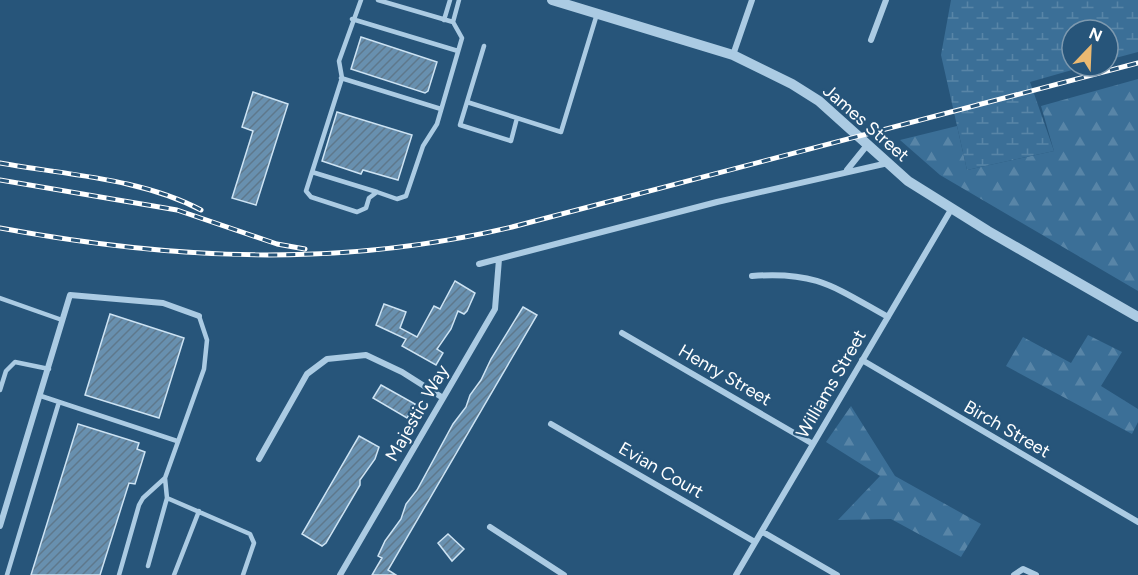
<svg xmlns="http://www.w3.org/2000/svg" width="1138" height="575" viewBox="0 0 1138 575" font-family="Figtree,sans-serif">
	<style>
		.forest { fill: url(#forest-firs) }
		.wetland { fill: url(#wetland-marsh) }
		.building { fill: url(#building-hatch); stroke: #cde3f3; stroke-width: 1.5 }
		.lines { fill: none; stroke-linecap: round; stroke-linejoin: round }
		.service { stroke: #abcbe3; stroke-width: 4.5 }
		.minor { stroke: #abcbe3; stroke-width: 6 }
		.tertiary { stroke: #abcbe3; stroke-width: 10 }
		.rail-casing { stroke: #fff; stroke-width: 5 }
		.rail { stroke: #27557a; stroke-width: 3; stroke-dasharray: 9; stroke-linecap: butt }
		.labels { text-anchor: middle; stroke-width: 4.5; stroke-linejoin: round; paint-order: stroke }
		.street-label { font-size: 18px; fill: #fff; stroke: #27557a }
	</style>
	<defs>
		<pattern id="forest-firs" width="22" height="20" patternUnits="userSpaceOnUse" patternTransform="scale(1.5)"><rect width="22" height="20" fill="#3b6f97"/><path d="M5 1l3.5 6h-7zM16 11l3.5 6h-7z" fill="#5885a7"/></pattern>
		<pattern id="wetland-marsh" width="20" height="14" patternUnits="userSpaceOnUse" patternTransform="scale(1.5)"><rect width="20" height="14" fill="#3b6f97"/><path d="M1 5h8M5 5V1M11 12h8M15 12V8" fill="none" stroke="#5885a7"/></pattern>
		<pattern id="building-hatch" width="6" height="6" patternUnits="userSpaceOnUse" patternTransform="scale(1.5)"><rect width="6" height="6" fill="#6890af"/><path d="M-1 1l2-2M0 6l6-6M5 7l2-2" fill="none" stroke="#5e788c"/></pattern>
	</defs>
	<rect width="100%" height="100%" fill="#27557a"/>
	<path class="forest" d="M1138,79V291L940,175L900,140L957,126L967,170L1054,151L1041,106Z
		M1088,335L1122,352L1101,386L1138,409V422L1132,434L1006,366L1023,337L1071,363Z
		M851,406L895,476L981,524L961,557L891,519L838,520L880,476L826,442Z"/>
	<path class="wetland" d="M951,0H1138V52L1108,60V30H1072V66H1086L1030,82L1054,151L967,170L941,55Z"/>
	<path class="building" d="M361,37L437,62L428,91L425,93L351,69Z
		M253,92L288,104L256,205L232,198L253,131L242,127Z
		M337,112L412,135L398,180L363,170L361,174L322,161Z
		M455,281L475,293L467,311L464,314L458,311L451,329L437,349L443,353L436,365L402,346L406,339L376,325L384,304L406,312L400,328L417,337L434,306L440,309Z
		M523,307L537,315L388,570L396,575H372L382,558L378,556L385,541L401,519L406,504L417,490L453,424L466,407L470,395L481,380L491,359Z
		M110,314L184,338L159,418L85,395Z
		M381,385L415,404L407,418L373,398Z
		M78,424L139,443L137,449L145,452L135,484L129,483L100,575H31Z
		M359,436L379,447L375,459L360,480V485L326,543L322,546L302,534Z
		M448,534L464,549L452,561L438,543Z"/>
	<g class="lines">
		<path class="service" d="M361,0L339,61L342,78L306,191L311,197L357,212L366,208L369,198L377,192L397,199L406,196L423,146L437,124L462,38L453,22L378,0
			M352,19L458,51
			M444,20L450,0
			M453,22L459,0
			M341,78L441,109
			M467,102L484,46
			M517,118L511,141L460,125L467,102L561,132L597,14
			M312,172L377,192
			M0,298L62,320
			M0,390L6,371L15,362L49,369
			M41,396L177,441
			M167,498L250,534L254,543L243,575
			M148,566L167,498L165,478L204,369L207,340L199,316
			M7,575L59,402
			M119,575L139,505L143,498L165,478
			M174,575L199,511"/>
		<path class="minor" d="M871,40L886,0
			M733,55L752,0
			M847,170L868,144
			M479,264L717,202L888,163
			M752,276C816,271 834,287 888,317
			M622,333L813,444
			M862,360L1138,522
			M551,424L755,542
			M259,459L307,374L327,359L366,355L402,372L443,398
			M0,526L70,295L163,303L199,316
			M490,527L564,575
			M763,532L837,575
			M340,575L495,309L499,259
			M736,575L952,208
			M1014,575L1023,569L1036,575"/>
		<path class="tertiary" d="M552,0L733,55L792,84L819,101L908,181L988,231L1138,317"/>
		<g class="rail-casing">
			<path id="rail" d="M0,163C66,175 141,178 201,210
				M0,180L177,210L277,244L305,249
				M0,228C173,260 339,268 512,227L1138,63"/>
		</g>
		<use href="#rail" class="rail"/>
	</g>
	<g class="labels">
		<g class="street-label">
			<text transform="translate(866 123) rotate(41)" y="6">James Street</text>
			<text transform="translate(725 375) rotate(30)" y="6">Henry Street</text>
			<text transform="translate(831 384) rotate(-60)" y="6">Williams Street</text>
			<text transform="translate(417 413) rotate(-60)" y="6">Majestic Way</text>
			<text transform="translate(1007 429) rotate(30)" y="6">Birch Street</text>
			<text transform="translate(661 470) rotate(30)" y="6">Evian Court</text>
		</g>
	</g>
	<g transform="translate(1090 48) rotate(23)"><circle r="28" fill="#27557a" stroke="#7d99af" stroke-width="1.5"/>
	<path d="M0-4.5L10 22L0 15L-10 22Z" fill="#ebb971"/>
	<text y="-9" font-size="16" font-weight="bold" text-anchor="middle" fill="#ffffff">N</text>
	</g>
</svg>
